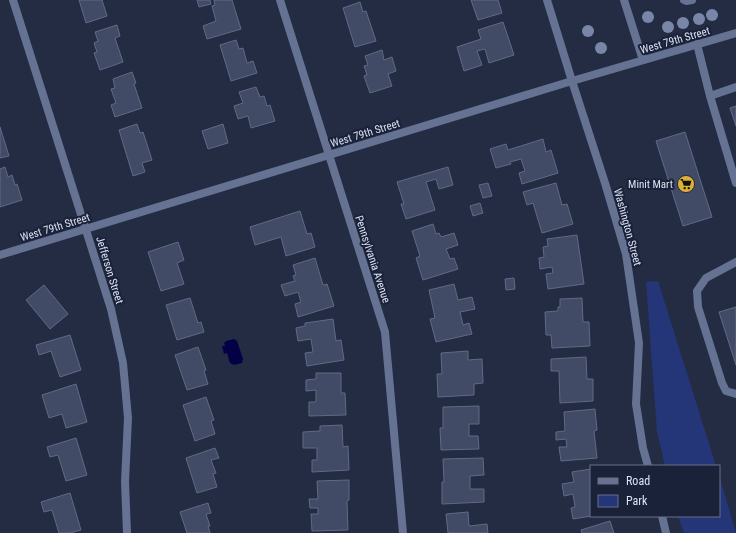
<svg xmlns="http://www.w3.org/2000/svg" width="736" height="533" viewBox="0 0 736 533" font-family="'Roboto Condensed',sans-serif">
	<style>
		.green { fill: #243678 }
		.water { fill: #040045 }
		.building { fill: #414b65; stroke: #606a86 }
		.lines { fill: none; stroke-linecap: round; stroke-linejoin: round }
		.service { stroke: #657292; stroke-width: 8 }
		.minor { stroke: #657292; stroke-width: 8 }
		.tertiary { stroke: #657292; stroke-width: 8 }
		.tree { fill: #7a86a8 }
		.labels { text-anchor: middle; stroke-width: 4; stroke-linejoin: round; paint-order: stroke }
		.street-label { font-size: 11px; fill: #dce2f2; stroke: #1a223a }
		.poi-label { font-size: 11px; fill: #dce2f2; stroke: #1a223a; text-anchor: end }
	</style>
	<rect width="100%" height="100%" fill="#242c44"/>
	<path class="green" d="M658,281L716,466H665L657,432L646,282Z
		M719,475L736,533H684L678,516H719Z"/>
	<path class="water" d="M234,339L237,341L243,359L242,363L234,365L230,363L227,353L224,354L222,346H225L224,343L226,341Z"/>
	<path class="building" d="M79,0H102L107,16L86,23Z
		M197,0H210L211,4L199,7Z
		M214,0H232L241,29L207,39L203,26L216,21L212,6L215,5Z
		M471,0H498L502,13L478,20Z
		M360,2L363,12L366,11L376,41L355,47L343,8Z
		M503,22L514,55L489,63L485,49L477,51L482,65L464,71L457,47L481,39L478,30Z
		M117,25L120,36L115,38L123,62L100,70L94,53L97,52L94,43L98,41L95,32Z
		M236,40L239,49L243,48L247,63L253,61L257,73L231,81L220,45Z
		M382,50L384,60L392,57L396,71L388,74L392,86L370,93L364,76L367,75L364,66L368,65L365,56Z
		M132,72L136,83L134,84L142,108L115,117L111,105L116,103L111,89L115,88L113,79Z
		M256,87L260,97L264,96L267,106L270,105L275,121L251,128L248,116L238,119L234,106L243,103L239,92Z
		M736,106V126L730,108Z
		M137,124L140,133L143,132L152,160L142,163L145,172L133,176L119,130Z
		M223,124L228,143L208,149L202,131Z
		M0,127L9,156L0,158Z
		M685,132L712,217L683,226L656,141Z
		M543,139L546,152L551,150L558,173L522,184L519,173L525,171L521,159L510,162L511,164L496,168L490,149L506,144L508,150Z
		M5,167L8,177L12,175L15,185L17,184L22,200L0,207V169Z
		M448,167L453,185L439,189L436,179L426,182L435,210L406,219L401,204H404L397,182Z
		M488,183L492,196L483,198L479,185Z
		M556,183L562,205L567,204L573,224L542,233L533,203L527,205L523,192Z
		M480,203L483,213L473,216L470,206Z
		M300,211L307,234L311,233L315,247L286,256L281,237L255,245L250,227Z
		M433,224L436,234L439,233L441,237L454,233L458,245L446,249L450,259L454,258L458,269L423,280L416,258L420,256L412,231Z
		M577,235L584,284L548,289L546,274L553,273L552,267L540,269L539,258L544,257L543,247L548,246L547,239Z
		M178,242L184,260L177,263L184,284L161,291L148,252Z
		M315,258L323,285L327,284L334,306L298,317L295,304L301,302L298,292L285,296L281,285L295,281L293,276L296,275L293,265Z
		M514,278L515,289L506,290L505,279Z
		M454,284L458,300L472,297L475,309L460,312L463,325L469,323L472,334L436,342L430,319L435,318L429,290Z
		M44,285L68,314L50,329L26,300Z
		M190,298L198,323L201,322L204,332L177,340L166,305Z
		M582,298L583,322H589L590,346L552,348L551,335H546L545,312L558,311V307H560V299Z
		M736,307V365L719,312Z
		M333,319L336,341L341,340L344,360L307,366L305,353L313,352L311,339L298,341L296,328L305,326V323Z
		M70,335L81,370L60,377L51,351L39,355L36,345Z
		M198,347L206,370L204,371L208,384L187,390L175,355Z
		M468,351V360L482,359L483,383L474,384V395L438,397L437,374H442L441,353Z
		M586,357L587,379H593V401L560,403L559,371H551V359Z
		M316,373H341V393H345L346,415L309,416V402H316V390L306,391V380L316,379Z
		M76,384L87,422L66,428L62,414L49,418L42,395Z
		M206,397L214,420L211,421L215,434L195,441L183,405Z
		M479,406V424H469V436H478L479,449L441,450L440,428H443V407Z
		M595,409L597,430L594,431L597,458L561,461L559,447H567L566,439L556,440V432L565,431L564,412Z
		M342,425L343,447L348,446L349,470L312,472V460H317V448H303V432L320,431V426Z
		M76,438L87,475L66,481L58,455L50,457L47,447Z
		M215,448L219,458L211,460L216,473L213,474L217,487L197,493L186,458Z
		M483,458L484,475L470,476V489H484V502L442,504V482H444L443,459Z
		M591,469V516L573,519L571,508L575,507L573,494L564,496L562,484L574,482L572,472Z
		M349,480V500L347,501L348,530L312,531L311,514H318V508H310L309,499H318L317,481Z
		M70,493L81,530L70,533H59L52,510L44,512L41,502Z
		M208,503L211,513L206,514L210,526H208L210,533H187L180,512Z
		M468,512L469,526L487,524L488,533H448L446,514Z
		M610,521L614,533H582L581,530Z"/>
	<g class="lines">
		<path class="service" d="M624,0L643,60
			M684,0L686,1L692,0
			M697,44L710,96L736,183
			M710,96L736,87
			M736,262L706,278L697,291L698,307L722,383L726,391L736,394"/>
		<path class="minor" d="M13,0L111,309L123,363L128,418L125,482L127,533
			M280,0L385,332L403,533
			M547,0L572,81L605,183L626,254L639,343L636,404L643,448L648,466
			M662,516L666,533"/>
		<path class="tertiary" d="M0,255L572,81L736,33"/>
	</g>
	<g class="tree">
		<circle cx="712" cy="15" r="6"/>
		<circle cx="648" cy="17" r="6"/>
		<circle cx="699" cy="19" r="6"/>
		<circle cx="683" cy="23" r="6"/>
		<circle cx="668" cy="27" r="6"/>
		<circle cx="588" cy="31" r="6"/>
		<circle cx="601" cy="48" r="6"/>
	</g>
	<defs>
		<g id="supermarket-disc" transform="scale(0.9)"><circle r="9.5" fill="#ddb133" stroke="#1a223a"/><path d="M-6-5.5h2.5l.6 2H6L4.5 2H-2.5L-4.4-4H-6ZM-1.5 3.2a1.3 1.3 0 1 0 .1 0ZM3 3.2a1.3 1.3 0 1 0 .1 0Z" fill="#111"/></g>
	</defs>
	<g fill-rule="evenodd">
		<use href="#supermarket-disc" x="686" y="184"/>
	</g>
	<g class="labels">
		<g class="street-label">
			<text transform="translate(675 40) rotate(-16)" y="4">West 79th Street</text>
			<text transform="translate(365 133) rotate(-17)" y="4">West 79th Street</text>
			<text transform="translate(55 227) rotate(-17)" y="4">West 79th Street</text>
			<text transform="translate(628 227) rotate(75)" y="4">Washington Street</text>
			<text transform="translate(373 259) rotate(72)" y="4">Pennsylvania Avenue</text>
			<text transform="translate(110 270) rotate(73)" y="4">Jefferson Street</text>
		</g>
		<g class="poi-label">
			<text x="673" y="188">Minit Mart</text>
		</g>
	</g>
	<rect x="590" y="465" width="130" height="52" fill="#1a223a" stroke="#686f84"/>
	<rect x="598" y="478" width="20" height="6" fill="#657292" stroke="#686f84"/>
	<text x="626" y="485" font-size="12" fill="#dce2f2">Road</text>
	<rect x="598" y="495" width="20" height="12" fill="#243678" stroke="#686f84"/>
	<text x="626" y="505" font-size="12" fill="#dce2f2">Park</text>
</svg>
